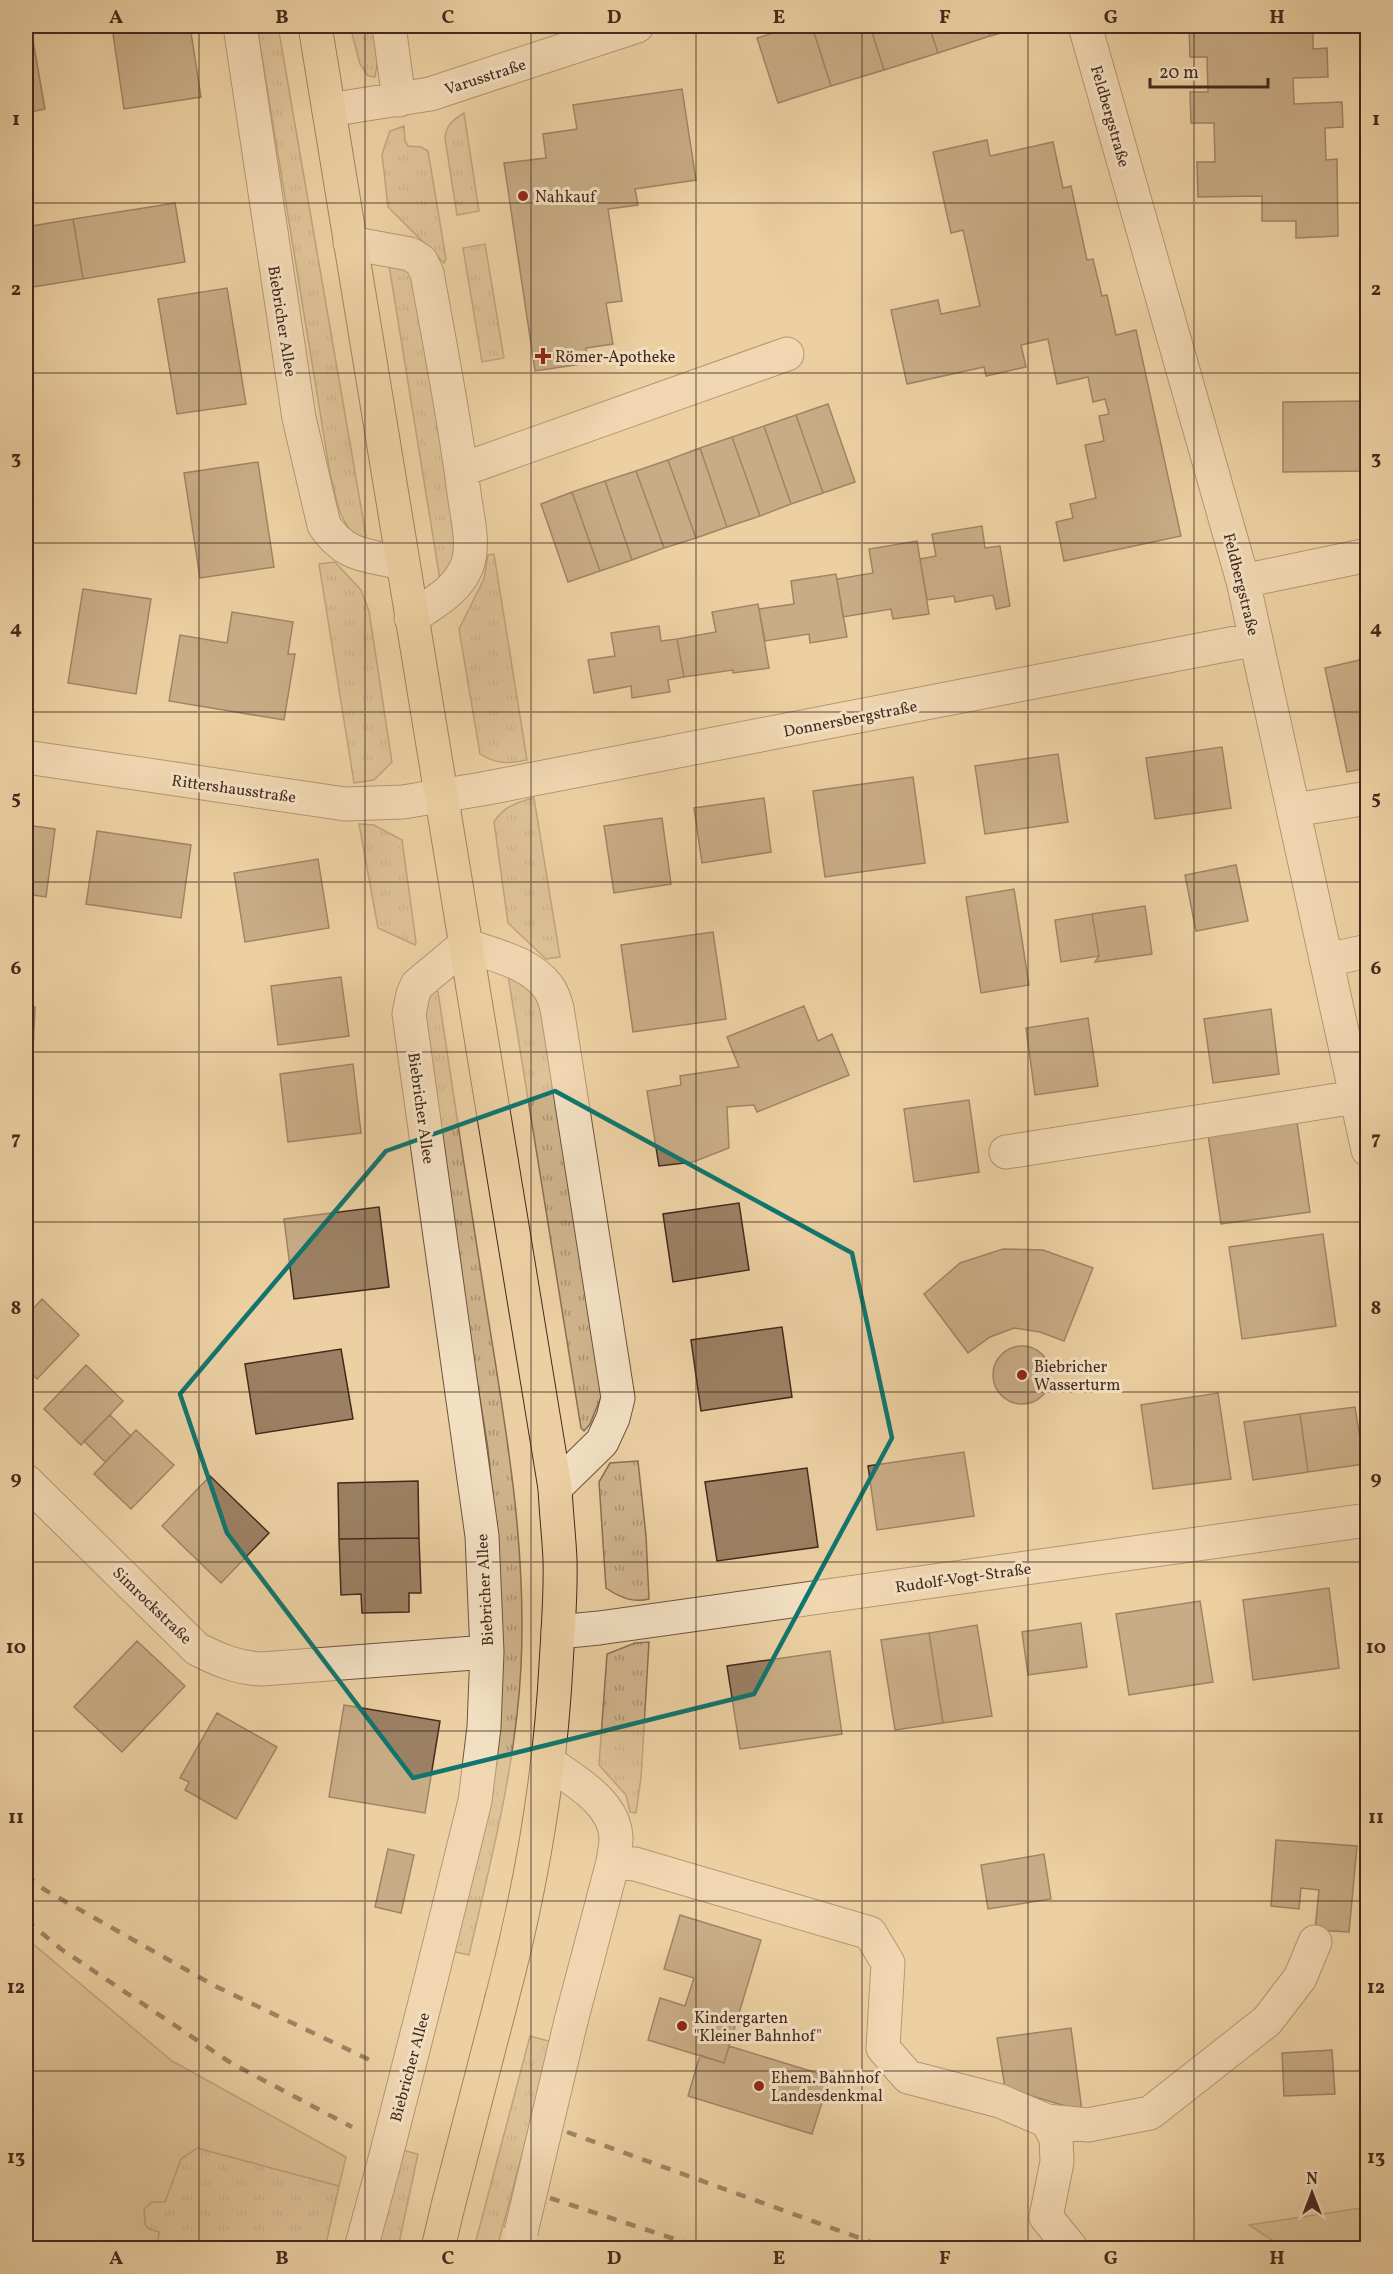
<svg xmlns="http://www.w3.org/2000/svg" width="1393" height="2274" viewBox="0 0 1393 2274" font-family="Vollkorn,serif">
	<style>
		.grass { fill: url(#grass-tufts); stroke: #8a6e54; stroke-width: 1.5 }
		.green { fill: #cfb48c; stroke: #8a6e54; stroke-width: 1.5 }
		.building { fill: #9b8063; stroke: #44291d; stroke-width: 1.5 }
		.lines { fill: none; stroke-linecap: round; stroke-linejoin: round }
		.minor-casing { stroke: #6e533e; stroke-width: 35 }
		.major-casing { stroke: #44291d; stroke-width: 35 }
		.minor { stroke: #f3e0c3; stroke-width: 33 }
		.major { stroke: #ecd0a3; stroke-width: 33 }
		.rail { stroke: #44291d; stroke-width: 4.5; stroke-dasharray: 10 10; stroke-linecap: butt }
		.minor-bridge-casing { stroke: #6e533e; stroke-width: 35; stroke-linecap: butt }
		.major-bridge-casing { stroke: #44291d; stroke-width: 35; stroke-linecap: butt }
		.minor-bridge { stroke: #f3e0c3; stroke-width: 33 }
		.major-bridge { stroke: #ecd0a3; stroke-width: 33 }
		.marked { fill: none; stroke: #0f766e; stroke-width: 4.5; stroke-linejoin: round }
		.grid { fill: none; stroke: #44291d; stroke-width: 1.5; stroke-opacity: 0.55 }
		.poi-dot { fill: #8f2418; stroke: #f3e0c3; stroke-width: 2 }
		.labels { text-anchor: middle; stroke-width: 6; stroke-linejoin: round; paint-order: stroke }
		.street-label { font-size: 16px; fill: #44291d; stroke: #f3e0c3 }
		.poi-label { font-size: 16px; fill: #44291d; stroke: #f3e0c3; text-anchor: start }
		.neatline { fill: none; stroke: #44291d; stroke-width: 2 }
		.grid-label { font-size: 20px; text-anchor: middle; font-weight: bold; fill: #44291d }
	</style>
	<defs>
		<pattern id="grass-tufts" width="24" height="20" patternUnits="userSpaceOnUse" patternTransform="scale(1.5)"><rect width="24" height="20" fill="#cfb48c"/><path d="M3 7l-1-3M5 7V3M7 7l1-3M15 17l-1-3M17 17v-4M19 17l1-3" fill="none" stroke="#aa9272"/></pattern>
	</defs>
	<rect width="100%" height="100%" fill="#ecd0a3"/>
	<filter id="stains"><feTurbulence type="fractalNoise" baseFrequency=".00333" numOctaves="4"/><feColorMatrix values="0 0 0 0 .2 0 0 0 0 .09 0 0 0 0 .02 0 0 0 .5 -.17"/></filter>
	<radialGradient id="worn" r=".72"><stop offset=".6" stop-color="#630" stop-opacity="0"/><stop offset="1" stop-color="#630" stop-opacity=".3"/></radialGradient>
	<path class="grass" d="M257,26H278L366,536L360,539C338,524 336,496 330,473Z
		M350,26H377L380,45L375,77L368,76L360,64Z
		M464,113L479,211L457,215L445,138C446,125 453,120 464,113Z
		M404,126L405,141L408,146L421,147L428,151L446,259L444,263L388,207L382,154L390,131Z
		M485,244L504,358L482,362L463,248Z
		M396,258L424,288L457,527L455,559L440,580L389,265Z
		M494,554L527,760C510,764 495,764 480,754L459,629L484,579L488,555Z
		M335,562L361,590L369,611L392,762L374,780L354,783L319,564Z
		M534,798L560,957L546,959L508,923L494,822C503,807 517,802 534,798Z
		M359,824L374,825L402,840L416,942L415,945L378,928Z
		M508,975L518,979L540,1002L605,1387L590,1424L584,1431L581,1428Z
		M434,989L438,992C454,1098 470,1205 487,1311C506,1429 527,1547 521,1667C516,1765 491,1860 469,1955L451,1951L498,1550L488,1449L418,1012Z
		M638,1461L646,1536L649,1599C632,1603 619,1597 606,1588L599,1482L610,1463Z
		M649,1642L641,1778L636,1813L630,1812L626,1795L599,1765L607,1654L635,1643Z
		M530,2036L552,2042L497,2248H474Z
		M197,2148L339,2186L325,2248H157L159,2232L149,2229L145,2225L144,2209L152,2202L165,2201L181,2159Z
		M398,2149L418,2154L398,2248H372Z"/>
	<path class="green" d="M26,1938L172,2061L346,2157L339,2186L197,2148L181,2159L165,2202H152L144,2209L145,2225L149,2229L159,2232L157,2248H26Z
		M1367,2207V2248H1284L1249,2225Z"/>
	<path class="building" d="M119,26H190L201,97L124,109L112,27Z
		M795,26H812L831,86L778,103L757,38Z
		M812,26H870L884,70L831,86Z
		M870,26H929L938,53L884,70Z
		M929,26H987L990,36L938,53Z
		M987,26H1026L990,36Z
		M1189,26H1313V49L1327,48L1328,77L1293,78L1294,104L1342,102L1343,127L1325,128L1326,160L1337,159L1338,236L1296,238V221H1262V196L1198,197L1197,162H1215L1214,123H1191L1190,92H1208L1207,57H1190Z
		M32,35L45,109L26,113V36Z
		M682,89L696,180L635,189L638,205L608,209L622,301L606,303L613,344L586,348L588,363L535,371L504,163L546,158L543,134L577,129L573,105Z
		M987,140L990,156L1053,142L1063,188L1071,186L1087,260L1093,259L1102,296L1107,295L1116,335L1136,330L1181,536L1064,561L1056,522L1073,518L1070,504L1096,498L1085,445L1104,441L1099,416L1109,414L1105,399L1093,402L1088,377L1057,384L1048,339L1021,345L1026,367L986,376L984,367L907,384L891,310L938,300L941,314L980,306L963,230L951,233L933,152Z
		M175,203L185,262L83,279L73,219Z
		M73,219L83,279L26,288V227Z
		M227,288L246,404L177,414L158,299Z
		M1368,401V471L1283,472V402Z
		M828,404L855,482L823,493L796,415Z
		M796,415L823,493L791,504L764,426Z
		M764,426L791,504L760,516L732,437Z
		M732,437L760,516L727,527L700,448Z
		M700,448L727,527L696,538L668,460Z
		M668,460L696,538L664,548L636,471Z
		M258,462L274,567L200,578L184,473Z
		M636,471L664,548L632,560L605,481Z
		M605,481L632,560L600,571L572,492Z
		M572,492L600,571L568,582L541,504Z
		M982,526L985,548L1000,546L1010,606L996,609L993,595L955,602L954,596L927,600L920,559L936,556L932,534Z
		M917,541L929,614L893,619L891,609L843,617L837,579L873,573L869,549Z
		M836,574L847,637L810,643L809,634L765,641L759,609L794,604L791,581Z
		M83,589L151,599L136,694L68,683Z
		M758,604L769,668L733,673V670L684,677L677,639L716,632L712,612Z
		M232,612L293,622L288,654H295L284,720L169,701L180,635L227,643Z
		M659,626L661,641L677,639L684,677L668,680L670,692L632,698L631,686L594,693L588,660L615,656L611,633Z
		M1368,658V768L1347,772L1325,668Z
		M1222,747L1231,808L1155,819L1146,758Z
		M1058,754L1068,822L985,834L975,766Z
		M913,777L925,863L825,877L813,791Z
		M764,798L771,852L702,863L694,808Z
		M662,818L671,884L614,893L604,826Z
		M26,825L55,829L46,897L26,894Z
		M97,831L191,845L181,918L86,904Z
		M318,859L329,928L245,942L234,873Z
		M1236,865L1248,921L1196,931L1185,875Z
		M1014,889L1029,985L981,993L966,897Z
		M1145,906L1152,954L1095,962L1099,956L1092,914Z
		M1092,914L1099,956L1061,962L1055,920Z
		M713,932L726,1019L633,1032L621,945Z
		M341,977L349,1036L278,1045L271,986Z
		M804,1006L818,1041L832,1034L849,1075L757,1112L754,1105L727,1107L729,1148L693,1162L659,1166L647,1091L681,1085L680,1076L739,1067L727,1037Z
		M26,1007H35L31,1096H26Z
		M1271,1009L1279,1074L1213,1083L1204,1019Z
		M1088,1018L1098,1086L1035,1095L1026,1028Z
		M353,1064L361,1133L288,1142L280,1074Z
		M969,1100L979,1172L914,1182L904,1109Z
		M1297,1122L1310,1212L1221,1224L1208,1134Z
		M739,1203L749,1270L673,1282L663,1214Z
		M379,1207L389,1287L294,1299L284,1219Z
		M1323,1234L1336,1326L1242,1339L1229,1247Z
		M1003,1249L1043,1250L1093,1268L1064,1341L1040,1332L1014,1328L990,1337L968,1353L924,1294L960,1263Z
		M42,1299L79,1335L37,1379L26,1368V1316Z
		M782,1327L792,1397L701,1411L691,1340Z
		M993 1375a29 29 0 1 1 58 0a29 29 0 1 1-58 0Z
		M341,1349L353,1419L256,1434L245,1364Z
		M86,1365L123,1401L81,1445L44,1409Z
		M1218,1393L1231,1479L1153,1489L1141,1405Z
		M1355,1407L1364,1464L1308,1472L1300,1414Z
		M1300,1414L1308,1472L1253,1480L1244,1422Z
		M110,1415L131,1436L105,1462L84,1441Z
		M136,1430L174,1465L131,1509L94,1474Z
		M964,1452L974,1516L877,1530L868,1466Z
		M807,1468L818,1547L717,1561L705,1482Z
		M210,1476L269,1533L221,1583L162,1526Z
		M418,1481L419,1538L339,1539L338,1483Z
		M419,1538L421,1593H409V1612L362,1613L361,1594L341,1595L339,1539Z
		M1329,1588L1339,1668L1253,1680L1243,1600Z
		M1200,1601L1213,1682L1129,1695L1116,1614Z
		M1081,1623L1087,1667L1028,1675L1022,1632Z
		M977,1625L992,1716L943,1723L929,1633Z
		M929,1633L943,1723L895,1730L881,1640Z
		M137,1641L185,1686L122,1752L74,1707Z
		M830,1651L842,1734L740,1749L727,1666Z
		M344,1705L440,1721L425,1813L329,1797Z
		M217,1713L277,1747L236,1819L185,1790L189,1782L180,1778Z
		M1276,1840L1357,1846L1349,1932L1315,1930L1319,1890L1301,1888L1299,1909L1271,1906Z
		M388,1849L414,1855L401,1913L375,1907Z
		M1044,1854L1051,1899L988,1909L981,1865Z
		M680,1915L761,1940L724,2063L648,2040L660,1998L685,2006L694,1978L664,1969Z
		M1071,2028L1082,2111L1005,2088L997,2038Z
		M729,2046L830,2077L812,2134L688,2096L700,2055L724,2063Z
		M1332,2050L1335,2094L1284,2096L1282,2053Z"/>
	<g class="lines">
		<g class="minor-casing">
			<path id="minor" d="M240,26L299,418L324,525C345,557 367,555 402,563
				M389,26L399,100
				M1085,26L1243,581L1368,1150
				M329,110L430,94L637,26
				M350,243L410,254L421,261L427,273C440,346 455,420 464,493C467,516 475,544 467,566C457,591 433,603 411,618
				M461,470L787,354
				M1243,581L1368,555
				M26,757L345,804L403,802L482,789L1256,639
				M1294,810L1368,798
				M1326,960L1368,951
				M1006,1152L1356,1097
				M26,1481L197,1649C219,1660 237,1668 262,1669L487,1652
				M558,1632L599,1628L1368,1520
				M548,1762C573,1780 615,1802 616,1838C616,1846 614,1854 613,1862L571,2021
				M613,1862L635,1864L870,1933L888,1963L883,2048L908,2077L1000,2101L1047,2121L1088,2125L1150,2113L1267,2021L1300,1978L1315,1942
				M430,1983L475,1801L484,1727L487,1652L482,1536L409,1014L413,994L417,985L465,945C493,955 530,962 548,987C553,993 555,1001 557,1008L618,1398L613,1418L602,1442L555,1488
				M1047,2121L1056,2138L1057,2162L1046,2217L1071,2248
				M361,2248L382,2171"/>
		</g>
		<g class="major-casing">
			<path id="major" d="M315,26C395,513 476,1000 555,1488C556,1512 559,1536 560,1560C561,1595 558,1630 556,1665C550,1778 531,1889 502,1998
				M438,2248L448,2206"/>
		</g>
		<use href="#minor" class="minor"/>
		<use href="#major" class="major"/>
		<path class="rail" d="M26,1875L45,1890L215,1986L372,2061
			M26,1920L61,1949L231,2063L352,2127
			M567,2132L887,2248
			M550,2198L702,2248"/>
		<g class="minor-bridge-casing">
			<path id="minor-bridge" d="M382,2171L430,1983
				M521,2232L571,2021"/>
		</g>
		<g class="major-bridge-casing">
			<path id="major-bridge" d="M448,2206L502,1998"/>
		</g>
		<use href="#minor-bridge" class="minor-bridge"/>
		<use href="#major-bridge" class="major-bridge"/>
	</g>
	<path d="M0 0H1393V2274H0ZM555,1091L852,1253L892,1438L754,1694L413,1778L227,1533L180,1394L386,1151Z" fill="#ecd0a3" fill-opacity=".55" fill-rule="evenodd"/>
	<path class="marked" d="M555,1091L852,1253L892,1438L754,1694L413,1778L227,1533L180,1394L386,1151Z"/>
	<path class="grid" d="M199,26V2248M365,26V2248M531,26V2248M696,26V2248M862,26V2248M1028,26V2248M1194,26V2248M26,203H1368M26,373H1368M26,543H1368M26,712H1368M26,882H1368M26,1052H1368M26,1222H1368M26,1392H1368M26,1562H1368M26,1731H1368M26,1901H1368M26,2071H1368"/>
	<g class="poi-dot">
		<circle cx="523" cy="196" r="6"/>
		<path d="M540 347h6v6h6v6h-6v6h-6v-6h-6v-6h6z"/>
		<circle cx="1022" cy="1375" r="6"/>
		<circle cx="682" cy="2026" r="6"/>
		<circle cx="759" cy="2086" r="6"/>
	</g>
	<g class="labels">
		<g class="street-label">
			<text transform="translate(485 76) rotate(-18)" y="6">Varusstraße</text>
			<text transform="translate(1111 116) rotate(74)" y="6">Feldbergstraße</text>
			<text transform="translate(283 321) rotate(81)" y="6">Biebricher Allee</text>
			<text transform="translate(1242 584) rotate(76)" y="6">Feldbergstraße</text>
			<text transform="translate(850 718) rotate(-11)" y="6">Donnersbergstraße</text>
			<text transform="translate(234 788) rotate(8)" y="6">Rittershausstraße</text>
			<text transform="translate(422 1108) rotate(82)" y="6">Biebricher Allee</text>
			<text transform="translate(963 1577) rotate(-8)" y="6">Rudolf-Vogt-Straße</text>
			<text transform="translate(484 1590) rotate(-93)" y="6">Biebricher Allee</text>
			<text transform="translate(153 1605) rotate(44)" y="6">Simrockstraße</text>
			<text transform="translate(409 2067) rotate(-75)" y="6">Biebricher Allee</text>
		</g>
		<g class="poi-label">
			<text x="535" y="202">Nahkauf</text>
			<text x="555" y="362">Römer-Apotheke</text>
			<text x="1034" y="1372">Biebricher<tspan x="1034" dy="18">Wasserturm</tspan></text>
			<text x="694" y="2023">Kindergarten<tspan x="694" dy="18">"Kleiner Bahnhof"</tspan></text>
			<text x="771" y="2083">Ehem. Bahnhof<tspan x="771" dy="18">Landesdenkmal</tspan></text>
		</g>
	</g>
	<rect width="1393" height="2274" fill="none" stroke="#ecd0a3" stroke-width="66"/>
	<g transform="translate(1312 2193)" stroke="#f3e0c3" stroke-width="4.5" paint-order="stroke">
	<path d="M0-4.5L10 22L0 15L-10 22Z" fill="#44291d"/>
	<text y="-9" font-size="16" font-weight="bold" text-anchor="middle" fill="#44291d">N</text>
	</g>
	<path d="M1150 78v9h118v-9" fill="none" stroke="#44291d" stroke-width="3"/>
	<text x="1159" y="78" font-size="18" fill="#44291d" stroke="#f3e0c3" stroke-width="4.5" paint-order="stroke">20 m</text>
	<rect x="33" y="33" width="1327" height="2208" class="neatline"/>
	<g class="grid-label">
		<text x="116" y="23">A</text>
		<text x="282" y="23">B</text>
		<text x="448" y="23">C</text>
		<text x="614" y="23">D</text>
		<text x="779" y="23">E</text>
		<text x="945" y="23">F</text>
		<text x="1111" y="23">G</text>
		<text x="1277" y="23">H</text>
		<text x="16" y="125">1</text>
		<text x="1376" y="125">1</text>
		<text x="16" y="295">2</text>
		<text x="1376" y="295">2</text>
		<text x="16" y="464">3</text>
		<text x="1376" y="464">3</text>
		<text x="16" y="634">4</text>
		<text x="1376" y="634">4</text>
		<text x="16" y="804">5</text>
		<text x="1376" y="804">5</text>
		<text x="16" y="974">6</text>
		<text x="1376" y="974">6</text>
		<text x="16" y="1144">7</text>
		<text x="1376" y="1144">7</text>
		<text x="16" y="1314">8</text>
		<text x="1376" y="1314">8</text>
		<text x="16" y="1484">9</text>
		<text x="1376" y="1484">9</text>
		<text x="16" y="1653">10</text>
		<text x="1376" y="1653">10</text>
		<text x="16" y="1823">11</text>
		<text x="1376" y="1823">11</text>
		<text x="16" y="1993">12</text>
		<text x="1376" y="1993">12</text>
		<text x="16" y="2163">13</text>
		<text x="1376" y="2163">13</text>
		<text x="116" y="2264">A</text>
		<text x="282" y="2264">B</text>
		<text x="448" y="2264">C</text>
		<text x="614" y="2264">D</text>
		<text x="779" y="2264">E</text>
		<text x="945" y="2264">F</text>
		<text x="1111" y="2264">G</text>
		<text x="1277" y="2264">H</text>
	</g>
	<rect width="100%" height="100%" filter="url(#stains)"/>
	<rect width="100%" height="100%" fill="url(#worn)"/>
</svg>
